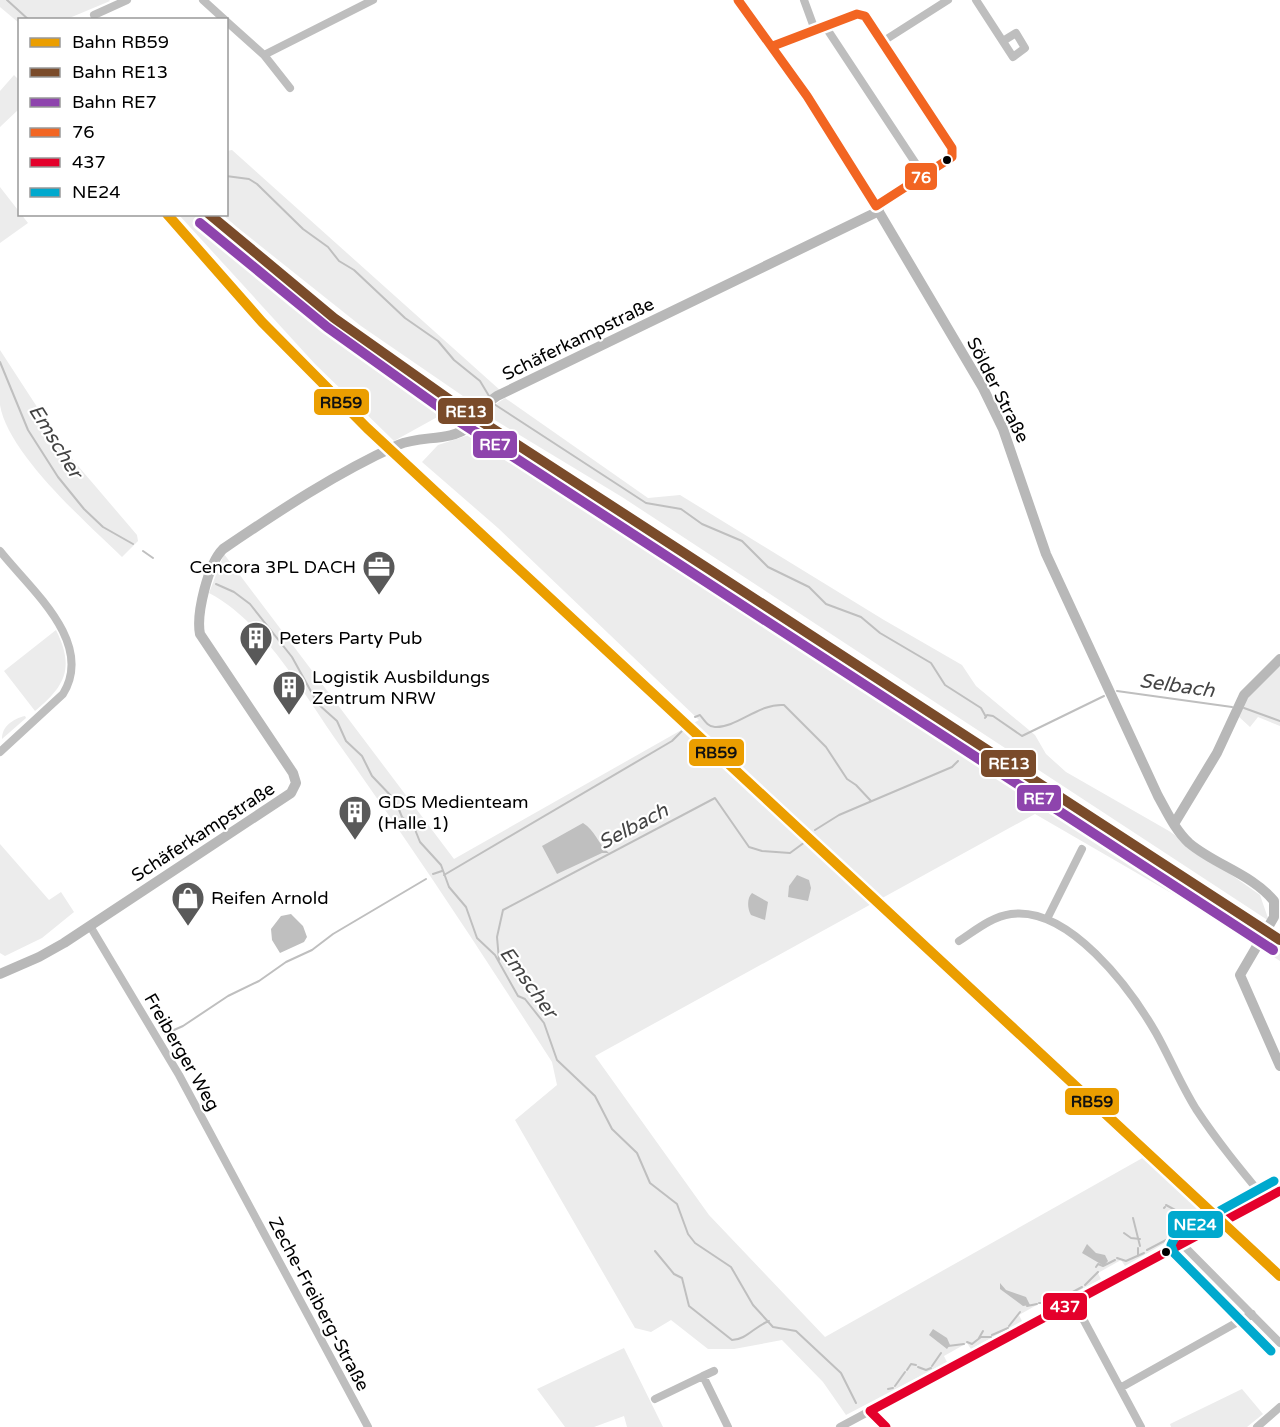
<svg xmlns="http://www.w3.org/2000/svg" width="1280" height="1427" viewBox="0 0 1280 1427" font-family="'Varela Round',sans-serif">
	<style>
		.green { fill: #ececec }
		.water { fill: #bfbfbf }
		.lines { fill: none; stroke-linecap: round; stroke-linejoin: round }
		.stream { stroke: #bfbfbf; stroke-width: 2 }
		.street { stroke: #bebebe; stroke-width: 8 }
		.secondary { stroke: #b8b8b8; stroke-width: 10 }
		.bus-1-casing { stroke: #fff; stroke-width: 14 }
		.bus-2-casing { stroke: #fff; stroke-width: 14 }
		.bus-3-casing { stroke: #fff; stroke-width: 14 }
		.bus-1 { stroke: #f26522; stroke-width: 9 }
		.bus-2 { stroke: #e4002b; stroke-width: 9 }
		.bus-3 { stroke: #00a9ce; stroke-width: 9 }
		.rail-1-casing { stroke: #fff; stroke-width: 15 }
		.rail-2-casing { stroke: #fff; stroke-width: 15 }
		.rail-3-casing { stroke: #fff; stroke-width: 15 }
		.rail-1 { stroke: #eb9e00; stroke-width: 10 }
		.rail-2 { stroke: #7a4b2a; stroke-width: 10 }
		.rail-3 { stroke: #8e44ad; stroke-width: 10 }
		.bus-dot { fill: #000; stroke: #fff; stroke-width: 2 }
		.labels { text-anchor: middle; stroke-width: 4.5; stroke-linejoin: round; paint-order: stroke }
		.street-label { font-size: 18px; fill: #000; stroke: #fff }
		.poi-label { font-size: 18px; fill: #000; stroke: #fff; text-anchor: start }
		.water-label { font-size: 20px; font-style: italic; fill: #444; stroke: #fff }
		.line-badge { stroke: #fff; stroke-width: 2 }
		.badge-label { font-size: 16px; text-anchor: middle; font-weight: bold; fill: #fff }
		.pale-badge-label { font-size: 16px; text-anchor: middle; font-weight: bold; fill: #111 }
	</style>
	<rect width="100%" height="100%" fill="#fff"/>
	<path class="green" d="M0,0H109L110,1L67,19L20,20L19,23L0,7Z
		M14,75L19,80V109L0,127V91Z
		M232,150L501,391L482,402L479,410L476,405L361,326L238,228L223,215L226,214L227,151Z
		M0,187L28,223L0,243Z
		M179,215H201C279,288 362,349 450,410L394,441L315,364Z
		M0,350L67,453L137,535L138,541L122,557C87,523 8,454 0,405C0,388 0,368 0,350Z
		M505,398L648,498L680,495L884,620L962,665L976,686L1035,735L1046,754L1066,772L1169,831L1260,895L1269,921L622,497L483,413Z
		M478,427L1280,946V961L1211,916L1035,814L595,1056L709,1215L825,1337L1146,1156L1209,1218L1125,1266L1121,1260L1098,1273L1101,1279L1046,1308L1042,1302L1019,1315L1022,1321L971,1349L967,1343L944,1356L947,1362L846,1415L823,1382L782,1340L734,1349H708L671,1320L651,1332L635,1328L515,1120L557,1085L552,1062C482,953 411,845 336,740C301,690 264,622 209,593L224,554L454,859L699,720L498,528L422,462L438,445L475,433Z
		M56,630C75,668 65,686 35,711L4,671Z
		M1280,663V726L1258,717L1250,727L1237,715L1244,702Z
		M25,716L26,718L2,739C2,726 13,719 25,716Z
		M0,844L49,900L61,892L74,912L42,938L5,956L0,953Z
		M624,1348L663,1427H627L624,1416L594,1427H565L537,1389Z
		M1242,1389L1263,1414L1247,1427H1171L1170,1424Z"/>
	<path class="water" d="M583,823C595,830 598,844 609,853H602L557,874L542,846Z
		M797,875L809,880L811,888L808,901L788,897L789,886Z
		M752,893L768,902L765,920L751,915C747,908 747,898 752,893Z
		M291,914L303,926L307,937L304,942L280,953L272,940L271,929L281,916Z
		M1087,1244L1096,1253L1105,1255L1108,1261L1104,1266L1082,1253Z
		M1000,1283L1006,1290L1026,1297L1030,1305L1023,1306L1000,1289Z
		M933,1329L947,1338L950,1345L947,1349L929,1335Z"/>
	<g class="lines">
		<path class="stream" d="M7,0L29,20
			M226,176L249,179L257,184L303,229L328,247L339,261L354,270L405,318L438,341L454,360L480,381L489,396
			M0,362L28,430L58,477L84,509L103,527L133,544
			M494,404L646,503L681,509L702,524L742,541L768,567L809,587L826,604L861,617L880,633L931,663L945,685L981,708L986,717
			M143,551L153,558
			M216,584L234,592L250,604L292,657L318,704L337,721L346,741L362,756L372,776L395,800L402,817L414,827L420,842L441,865L449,887L466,907L477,938L495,955L518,996L525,999L544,1023L557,1060L595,1096L612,1129L637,1153L650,1183L677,1204L688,1234L695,1243L731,1267L753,1305L773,1327L796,1331L841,1373L856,1403
			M1117,691L1232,707
			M1244,708L1280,721
			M695,717L700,715C704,720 708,727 715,727C737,728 759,703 784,705L826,747L847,779L856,785L871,801
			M985,718L987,715L993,716L1022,736L1104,696
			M815,830L839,815L952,767L958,761
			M433,874L442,871
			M444,875L672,741L683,730
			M499,960L497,937L503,910L715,798L749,847L762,851L790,853L805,842
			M165,1034L183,1026L228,996L259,981L286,962L312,950L333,934L426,879
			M1166,1205L1177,1211L1182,1221
			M1164,1208L1165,1207
			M1133,1218L1140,1246
			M1124,1233L1131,1238L1140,1239
			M1170,1237L1180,1223
			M1138,1248V1256
			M1147,1250L1168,1239
			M655,1251L674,1274L682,1278L689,1306L732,1340C746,1340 755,1326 769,1321
			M1117,1258L1126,1261L1144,1253
			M1096,1267L1098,1264L1103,1266L1115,1260
			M1085,1285L1098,1272
			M1069,1294L1082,1287
			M1039,1303H1048L1067,1295
			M1027,1306L1037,1304
			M1009,1326L1020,1312
			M992,1335L1008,1328
			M979,1338L983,1331
			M967,1342L972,1344L981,1337H991
			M948,1346L964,1344
			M932,1366L941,1353
			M918,1367L926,1370L931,1368
			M907,1370L911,1364L916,1365
			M895,1386L905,1372
			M888,1389L893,1388"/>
		<path class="street" d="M203,0L225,20
			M804,0L815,30
			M976,0L1013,57L1025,48L1016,33L1003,41
			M94,15L127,0
			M226,21L264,55L290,88
			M825,26L924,176
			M882,42L948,0
			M773,46L857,14L865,16L952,148L950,159L876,206
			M264,55L373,0
			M0,551C30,589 95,642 63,694L0,752
			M1047,919L1082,849
			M90,926L179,1075L368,1427
			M959,941C976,930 991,917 1011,914C1069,906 1130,988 1156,1033C1170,1058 1181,1085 1196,1109C1217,1141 1241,1170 1265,1199
			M1183,1245L1280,1343
			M1074,1302L1141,1427
			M703,1376L714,1371
			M1120,1388L1252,1314
			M655,1399L703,1376L728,1427
			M870,1411L886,1427
			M840,1427L1280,1191
			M1257,1427L1280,1407"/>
		<path class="secondary" d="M738,0L773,46L850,163L983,388L1003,429L1046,554L1158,796C1167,812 1175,830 1189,843C1215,865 1252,874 1274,901V917L1240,975L1280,1066
			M1174,824L1217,753L1244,695L1280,659
			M0,974L39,957L64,943L291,793L296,783L293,773L200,634C196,614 208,564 223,549C279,511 336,473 398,445C420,435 449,442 469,427C481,418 484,404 497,396L879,211"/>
		<g class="bus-1-casing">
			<path id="bus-1" d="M738,0L807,96L876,206L952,157V148L865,16L857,14L773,46"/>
		</g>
		<g class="bus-2-casing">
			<path id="bus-2" d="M886,1427L870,1411L1280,1191"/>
		</g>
		<g class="bus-3-casing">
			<path id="bus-3" d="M1271,1351L1174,1253L1171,1245L1176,1235L1274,1181"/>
		</g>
		<use href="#bus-1" class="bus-1"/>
		<use href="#bus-2" class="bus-2"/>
		<use href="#bus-3" class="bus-3"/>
		<g class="rail-1-casing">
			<path id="rail-1" d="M167,214L262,322L367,428L1280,1276"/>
		</g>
		<g class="rail-2-casing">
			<path id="rail-2" d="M209,214L334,318L467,412L1280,940"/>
		</g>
		<g class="rail-3-casing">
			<path id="rail-3" d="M200,223L327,327L460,422L1273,950"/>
		</g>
		<use href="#rail-1" class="rail-1"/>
		<use href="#rail-2" class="rail-2"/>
		<use href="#rail-3" class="rail-3"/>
	</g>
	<defs>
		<g id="office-pin" transform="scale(1.725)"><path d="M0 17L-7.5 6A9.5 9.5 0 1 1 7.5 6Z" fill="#595959" stroke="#fff"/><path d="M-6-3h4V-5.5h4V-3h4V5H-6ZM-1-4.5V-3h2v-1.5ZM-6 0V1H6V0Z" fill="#fff"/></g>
		<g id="building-pin" transform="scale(1.725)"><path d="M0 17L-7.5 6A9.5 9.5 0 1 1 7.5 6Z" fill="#595959" stroke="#fff"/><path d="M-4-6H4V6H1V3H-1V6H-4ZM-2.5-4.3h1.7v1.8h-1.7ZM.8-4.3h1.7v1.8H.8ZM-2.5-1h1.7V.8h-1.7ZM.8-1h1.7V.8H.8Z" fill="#fff"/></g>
		<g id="shop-pin" transform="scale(1.725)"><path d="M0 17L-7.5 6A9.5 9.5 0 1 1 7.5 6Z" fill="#595959" stroke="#fff"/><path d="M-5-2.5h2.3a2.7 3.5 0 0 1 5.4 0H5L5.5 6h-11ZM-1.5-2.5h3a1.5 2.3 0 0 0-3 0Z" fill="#fff"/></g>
	</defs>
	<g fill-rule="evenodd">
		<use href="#office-pin" x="379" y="567"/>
		<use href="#building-pin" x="256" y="638"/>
		<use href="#building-pin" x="289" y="687"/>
		<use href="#building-pin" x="355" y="812"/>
		<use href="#shop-pin" x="188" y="898"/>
	</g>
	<g class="bus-dot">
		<circle cx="947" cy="160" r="5"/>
		<circle cx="1166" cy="1252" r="5"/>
	</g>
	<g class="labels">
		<g class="street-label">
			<text transform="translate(578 339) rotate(-26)" y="6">Schäferkampstraße</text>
			<text transform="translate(998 390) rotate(63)" y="6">Sölder Straße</text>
			<text transform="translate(203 832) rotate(-33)" y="6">Schäferkampstraße</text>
			<text transform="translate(182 1052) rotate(60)" y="6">Freiberger Weg</text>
			<text transform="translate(319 1304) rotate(62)" y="6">Zeche-Freiberg-Straße</text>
		</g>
		<g class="poi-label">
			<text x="356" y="573" text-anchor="end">Cencora 3PL DACH</text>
			<text x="279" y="644">Peters Party Pub</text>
			<text x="312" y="683">Logistik Ausbildungs<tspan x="312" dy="21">Zentrum NRW</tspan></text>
			<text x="378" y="808">GDS Medienteam<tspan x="378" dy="21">(Halle 1)</tspan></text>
			<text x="211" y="904">Reifen Arnold</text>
		</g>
		<g class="water-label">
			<text transform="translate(56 441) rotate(58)" y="7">Emscher</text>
			<text transform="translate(1177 685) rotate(8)" y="7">Selbach</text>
			<text transform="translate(633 826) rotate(-28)" y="7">Selbach</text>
			<text transform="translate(529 982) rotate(54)" y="7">Emscher</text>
		</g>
	</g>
	<g class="line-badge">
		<rect x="904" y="162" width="34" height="29" rx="6" fill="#f26522"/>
		<rect x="313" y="388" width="57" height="28" rx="6" fill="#eb9e00"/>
		<rect x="437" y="397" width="57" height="28" rx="6" fill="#7a4b2a"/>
		<rect x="472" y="430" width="46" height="29" rx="6" fill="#8e44ad"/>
		<rect x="688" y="738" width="57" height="29" rx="6" fill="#eb9e00"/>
		<rect x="980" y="749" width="57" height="29" rx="6" fill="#7a4b2a"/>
		<rect x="1016" y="784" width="46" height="28" rx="6" fill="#8e44ad"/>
		<rect x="1064" y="1087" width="56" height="29" rx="6" fill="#eb9e00"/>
		<rect x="1167" y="1210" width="57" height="29" rx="6" fill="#00a9ce"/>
		<rect x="1042" y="1292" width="46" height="29" rx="6" fill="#e4002b"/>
	</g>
	<g class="badge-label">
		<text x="921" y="183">76</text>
		<text x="466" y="417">RE13</text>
		<text x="495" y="450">RE7</text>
		<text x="1009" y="769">RE13</text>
		<text x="1039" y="804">RE7</text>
		<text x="1195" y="1230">NE24</text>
		<text x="1065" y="1312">437</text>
	</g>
	<g class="pale-badge-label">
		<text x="341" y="408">RB59</text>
		<text x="716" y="758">RB59</text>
		<text x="1092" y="1107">RB59</text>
	</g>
	<rect x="18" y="18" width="210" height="198" fill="#ffffff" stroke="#999999" stroke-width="1.5"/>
	<rect x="30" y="38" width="30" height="9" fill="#eb9e00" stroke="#999999" stroke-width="1.5"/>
	<text x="72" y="48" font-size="18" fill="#000000">Bahn RB59</text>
	<rect x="30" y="68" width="30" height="9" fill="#7a4b2a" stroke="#999999" stroke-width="1.5"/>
	<text x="72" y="78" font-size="18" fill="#000000">Bahn RE13</text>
	<rect x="30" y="98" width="30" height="9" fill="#8e44ad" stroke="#999999" stroke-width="1.5"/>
	<text x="72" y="108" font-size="18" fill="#000000">Bahn RE7</text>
	<rect x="30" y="128" width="30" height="9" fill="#f26522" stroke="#999999" stroke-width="1.5"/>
	<text x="72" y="138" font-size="18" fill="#000000">76</text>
	<rect x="30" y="158" width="30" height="9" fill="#e4002b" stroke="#999999" stroke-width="1.5"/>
	<text x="72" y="168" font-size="18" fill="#000000">437</text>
	<rect x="30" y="188" width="30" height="9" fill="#00a9ce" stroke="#999999" stroke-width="1.5"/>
	<text x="72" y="198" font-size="18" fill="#000000">NE24</text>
</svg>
